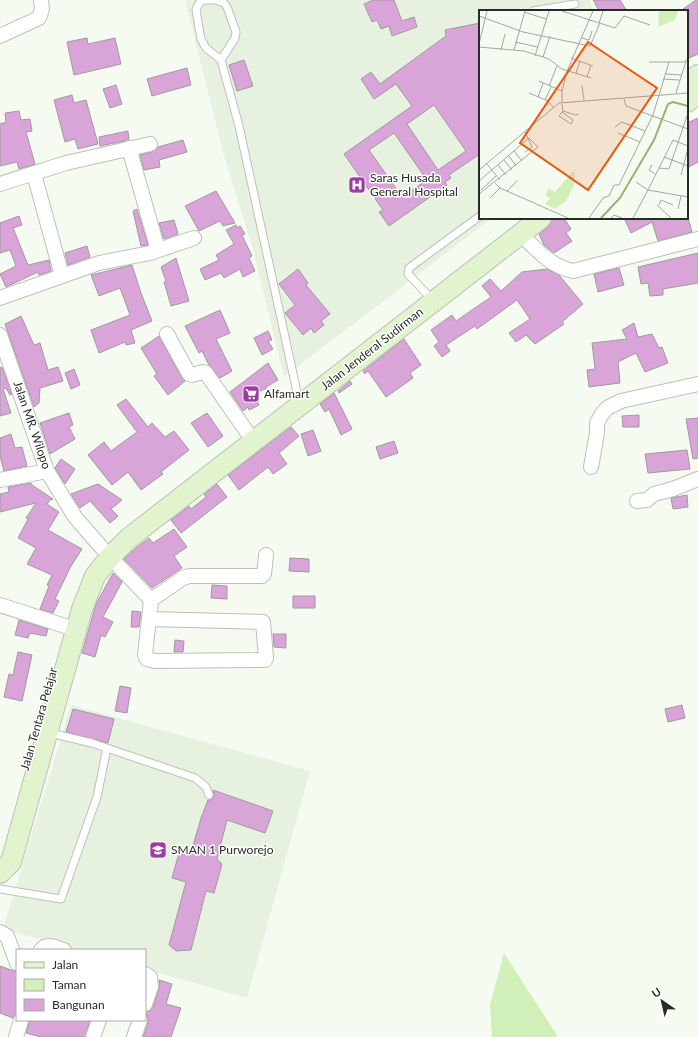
<svg xmlns="http://www.w3.org/2000/svg" width="698" height="1037" viewBox="0 0 698 1037" font-family="Lato,sans-serif">
	<style>
		.built { fill: #e7f1e0 }
		.green { fill: #d1efb8 }
		.building { fill: #d9a5d9; stroke: #a199a0; fill-rule: evenodd }
		.lines { fill: none; stroke-linecap: round; stroke-linejoin: round }
		.lane-casing { stroke: #bcc1b8; stroke-width: 9 }
		.street-casing { stroke: #bcc1b8; stroke-width: 16 }
		.secondary-casing { stroke: #bcc1b8; stroke-width: 22 }
		.lane { stroke: #fff; stroke-width: 7 }
		.street { stroke: #fff; stroke-width: 14 }
		.secondary { stroke: #e1f4cd; stroke-width: 20 }
		.labels { text-anchor: middle; stroke-width: 3; stroke-linejoin: round; paint-order: stroke }
		.poi-label { font-size: 12px; fill: #282a26; stroke: #fff; text-anchor: start }
		.street-label { font-size: 12px; fill: #282a26; stroke: #fff }
		.inset-river { fill: none; stroke: #93b475; stroke-width: 2 }
		.inset-road { fill: none; stroke: #a3a7a0; stroke-width: 1 }
		.view { fill: #e8590c; fill-opacity: 0.15; stroke: #e8590c; stroke-width: 2 }
		.inset-edge { fill: none; stroke: #282a26; stroke-width: 2 }
	</style>
	<rect width="100%" height="100%" fill="#f5fbf1"/>
	<path class="built" d="M185,0H590L593,11H480V218H492L284,377L253,250L223,152Z
		M71,705L310,771L247,998L145,969V950H77L3,929Z"/>
	<path class="green" d="M504,953L558,1037H492L490,1005Z"/>
	<path class="building" d="M373,0H394L402,21L414,17L417,27L392,36L389,26L381,29L377,20L372,22L364,4Z
		M593,0H620L627,11H599Z
		M696,0H698V54L687,59V11L683,9Z
		M480,23V154L449,175L451,178L445,182L447,185L389,226L379,212L383,210L344,154L412,106L396,84L374,99L361,79L371,72L380,84L446,36L445,30ZM434,105L466,151L438,170L407,124ZM394,133L427,180L402,197L369,150Z
		M87,38L88,44L115,38L121,64L74,75L67,42Z
		M244,60L253,86L237,91L229,65Z
		M187,68L191,85L152,96L147,79Z
		M116,85L122,104L110,108L103,89Z
		M72,95L74,103L86,100L98,144L78,149L75,139L65,142L54,100Z
		M19,111L21,120L30,119L32,131L26,132L35,164L19,169L17,162L0,166V124L6,122L5,113Z
		M698,118V162L687,168V123Z
		M128,131L129,140L100,146L99,137Z
		M183,140L187,152L159,160L160,167L144,170L140,155L152,152L158,147Z
		M216,191L235,223L223,226L220,221L199,231L185,206Z
		M137,209L148,245L141,246L133,211Z
		M19,216L22,225L13,228L28,265L49,260L51,271L39,275L38,272L6,287L0,274L16,266L10,250L0,253V223Z
		M552,218H564L571,229L566,233L572,241L554,253L544,245L539,234L548,227Z
		M624,218H688L692,232L658,241L652,222L631,233Z
		M174,220L178,234L164,239L159,223Z
		M236,225L237,228L240,226L245,234L242,235L252,256L249,258L255,271L243,277L240,269L224,278L221,273L205,280L200,269L219,260L216,255L234,244L226,230Z
		M87,246L90,257L68,265L65,253Z
		M698,253V283L663,289V295L650,296L648,283L641,284L638,267Z
		M176,258L189,301L171,306L164,282L166,281L161,267Z
		M132,265L141,293L152,321L131,330L135,343L126,345L125,342L99,353L91,330L130,315L120,288L99,296L91,275Z
		M619,268L624,285L598,292L594,274Z
		M298,269L308,283L306,285L330,314L321,321L324,325L314,333L311,328L303,335L285,313L295,305L279,284Z
		M547,269L559,275L583,304L562,322L564,324L535,344L526,335L516,342L509,333L530,319L517,300L477,329L475,326L446,345L450,351L442,357L434,346L439,342L431,330L452,315L456,321L491,297L482,286L490,279L501,291L522,272Z
		M220,310L230,333L216,339L232,371L220,378L209,365L202,351L199,353L185,326Z
		M21,316L34,345L40,343L48,370L58,367L63,381L40,388L39,403L34,407L5,324Z
		M634,323L638,337L652,334L659,348L662,347L668,363L645,372L636,353L618,362L620,383L589,387L587,370L595,369L592,343L627,339L622,330Z
		M268,331L272,340L268,341L273,349L262,355L254,338Z
		M159,336L182,378L185,381L168,395L154,376L157,374L141,348Z
		M404,339L421,365L410,373L413,378L386,397L368,371L365,374L363,371Z
		M268,363L278,380L266,387L267,388L254,394L259,405L249,410L248,407L243,411L230,392Z
		M2,367L12,394L10,395L6,388L3,389L11,413L0,416V368Z
		M74,369L80,385L71,389L65,373Z
		M350,381L352,384L339,393L338,391Z
		M334,393L352,429L341,435L329,409L325,412L320,404Z
		M126,399L148,427L152,423L165,437L174,431L189,450L161,472L163,474L141,490L128,472L112,485L88,455L104,442L111,451L137,432L117,405Z
		M69,413L73,425L69,427L75,439L50,454L40,423Z
		M207,413L223,436L208,447L191,423Z
		M639,415V427H623L622,416Z
		M698,418V458L693,459L686,419Z
		M291,427L299,436L279,453L287,464L273,474L268,467L239,490L228,475Z
		M313,430L321,451L308,456L301,434Z
		M11,434L15,448L22,447L27,466L4,471L0,456V438Z
		M394,441L398,453L380,459L376,447Z
		M687,450L690,469L648,473L645,454Z
		M61,459L75,469L65,484L55,468Z
		M31,483L32,485L53,499L50,500L47,504L59,512L48,530L82,549L71,566L55,599L59,601L53,613L40,609L49,586L47,585L52,575L27,564L36,548L18,538L28,519L26,518L36,503L0,512V494L9,492L8,487Z
		M98,484L122,500L111,509L118,516L110,523L90,501L80,508L71,494Z
		M217,484L227,497L181,533L171,520L189,506L191,509L206,497L204,494Z
		M687,495L688,507L673,509L671,498Z
		M174,529L187,547L174,556L182,568L152,588L124,559L137,547L149,538L153,543Z
		M290,558L309,559V572L289,571Z
		M113,573L122,582L103,617L113,622L105,637L101,635L95,657L82,653L96,604Z
		M212,585L227,586V599L211,598Z
		M293,596H315V608H293Z
		M132,611L141,612L139,627H131Z
		M19,620L48,629L46,636L30,633L28,638L15,635Z
		M273,634H286V648L274,647Z
		M175,640L184,641L183,652H174Z
		M18,652L32,655L22,701L4,697L9,674L13,675Z
		M120,686L131,688L127,713L115,711Z
		M682,705L685,718L668,722L665,709Z
		M73,709L114,719L108,743L66,732Z
		M213,790L273,811L265,833L227,820L217,859L222,864L214,893L206,891L191,950L176,951L169,945L186,882L172,878L179,853L190,856L201,818L208,800H211L214,796Z
		M0,966L17,972V1013L13,1018L0,1013Z
		M159,980L172,984L166,1004L181,1008L171,1037H143L148,1022V1018L145,1012L150,1011L153,1007L159,989Z
		M30,1020H90L85,1037H41L26,1033Z"/>
	<g class="lines">
		<g class="lane-casing">
			<path id="lane" d="M533,11L575,4
				M221,60L206,48L201,39L196,10L199,3L204,0H216L224,3L227,7L236,32L235,38L221,60L239,126L297,392
				M426,293L408,274L409,268L480,216
				M50,733L92,743L195,778L206,787L209,795
				M0,889L61,899L97,797L107,748"/>
		</g>
		<g class="street-casing">
			<path id="street" d="M0,36L39,18L42,9L41,0
				M129,148L158,250
				M34,174L62,276
				M0,184L66,163L150,144
				M521,234C537,250 550,266 573,271L698,239
				M0,298L99,263L150,253L194,238
				M167,334L189,374L192,375L203,372L206,373L247,432
				M0,335L47,471L75,517L102,548
				M591,467L597,433V423L602,414L607,408L621,401L698,384
				M0,480L47,471
				M637,501L647,500L654,494L673,489L698,479
				M110,557L151,600L145,655L147,659L155,661L265,660L266,658L263,622L149,619
				M151,600L183,578L189,576H262L264,574L266,555
				M0,605L65,626
				M0,932L7,936L17,963
				M41,950C47,942 56,948 64,950
				M145,974L150,977L151,986L145,1004
				M16,1037L21,1020
				M93,1037L99,1020
				M134,1037L140,1020"/>
		</g>
		<g class="secondary-casing">
			<path id="secondary" d="M687,84L698,75
				M687,102L698,93
				M0,873L11,862L82,609L95,576L110,557L129,538L541,218"/>
		</g>
		<use href="#lane" class="lane"/>
		<use href="#street" class="street"/>
		<use href="#secondary" class="secondary"/>
	</g>
	<defs>
		<g id="hospital-square" transform="scale(0.9)"><rect x="-9" y="-9" width="18" height="18" rx="4" fill="#9e3ba2" stroke="#fff"/><path d="M-5-5h3v3.5h4V-5h3V5h-3V1.5h-4V5h-3Z" fill="#fff"/></g>
		<g id="supermarket-square" transform="scale(0.9)"><rect x="-9" y="-9" width="18" height="18" rx="4" fill="#9e3ba2" stroke="#fff"/><path d="M-6-5.5h2.5l.6 2H6L4.5 2H-2.5L-4.4-4H-6ZM-1.5 3.2a1.3 1.3 0 1 0 .1 0ZM3 3.2a1.3 1.3 0 1 0 .1 0Z" fill="#fff"/></g>
		<g id="school-square" transform="scale(0.9)"><rect x="-9" y="-9" width="18" height="18" rx="4" fill="#9e3ba2" stroke="#fff"/><path d="M0-5L7-2L0 1L-7-2ZM-4 1L0 2.5L4 1V4Q0 6-4 4Z" fill="#fff"/></g>
	</defs>
	<g fill-rule="evenodd">
		<use href="#hospital-square" x="357" y="185"/>
		<use href="#supermarket-square" x="251" y="394"/>
		<use href="#school-square" x="158" y="850"/>
	</g>
	<g class="labels">
		<g class="poi-label">
			<text x="370" y="182">Saras Husada<tspan x="370" dy="14">General Hospital</tspan></text>
			<text x="264" y="398">Alfamart</text>
			<text x="171" y="854">SMAN 1 Purworejo</text>
		</g>
		<g class="street-label">
			<text transform="translate(372 349) rotate(-38)" y="4">Jalan Jenderal Sudirman</text>
			<text transform="translate(32 425) rotate(71)" y="4">Jalan MR. Wilopo</text>
			<text transform="translate(39 719) rotate(-74)" y="4">Jalan Tentara Pelajar</text>
		</g>
	</g>
	<g transform="translate(479 10)">
		<rect width="209" height="209" fill="#f5fbf1"/>
		<path d="M180,1H199L196,10L179,17ZM96,159L95,175L87,191L76,199L66,194L71,189L67,185L69,178L76,182Z" fill="#d1efb8"/>
		<path class="inset-river" d="M122,208L141,188L175,130L189,94L194,92L209,96"/>
		<path class="inset-road" d="M83,1L136,18L145,6L171,15M45,2L67,9M0,6L44,22L111,36L121,13M120,13L124,1M103,28L110,30L113,21M36,32L59,37M0,34L8,1M0,37L45,41L70,49L83,59L112,68M22,40L26,24M35,40L46,1M56,46L70,1M64,47L71,26M92,48L114,56M170,52H205L209,49M97,63L101,51M186,64L202,65M108,67L112,55M184,69L200,70M60,71L83,81M70,76L78,56M103,76L105,90M50,83L69,91L74,97M197,83L207,51M59,87L64,73M145,89L147,96L209,119M66,90L72,77M83,92V81L88,61L114,1M84,101L97,105L99,104M83,102L94,110L92,114L80,106L83,102L84,101L83,94M136,117L143,112L166,121M46,122L53,137L46,142M139,123L161,132M35,141L43,151M30,146L37,156M185,147L209,156M25,150L33,160M8,154L21,170M19,155L27,165M173,155L170,160L176,164M179,158L190,159L209,103M0,160L80,93L209,83M202,165L209,138M0,171L50,128L59,137L0,184M157,172L169,180L194,130L209,136M16,173L21,178L89,208M2,180L17,166M28,181L38,171M11,188L21,178M178,195L192,208M180,195L182,190L194,195M199,199L202,186M110,208L124,188L130,186L135,175H140L174,105L190,52M132,208L135,205L143,208M154,208L169,180L209,187"/>
		<path class="view" d="M109,32L178,78L109,180L41,133Z"/>
		<rect width="209" height="209" class="inset-edge"/>
	</g>
	<rect x="16" y="949" width="130" height="72" fill="#ffffff" stroke="#a9aaa8"/>
	<rect x="24" y="962" width="20" height="6" fill="#e1f4cd" stroke="#a9aaa8"/>
	<text x="52" y="969" font-size="12" fill="#282a26">Jalan</text>
	<rect x="24" y="979" width="20" height="12" fill="#d1efb8" stroke="#a9aaa8"/>
	<text x="52" y="989" font-size="12" fill="#282a26">Taman</text>
	<rect x="24" y="999" width="20" height="12" fill="#d9a5d9" stroke="#a9aaa8"/>
	<text x="52" y="1009" font-size="12" fill="#282a26">Bangunan</text>
	<g transform="translate(662 1001) rotate(326)" stroke="#ffffff" stroke-width="3" paint-order="stroke">
	<path d="M0-3L7 15L0 10L-7 15Z" fill="#282a26"/>
	<text y="-6" font-size="11" font-weight="bold" text-anchor="middle" fill="#282a26">U</text>
	</g>
</svg>
